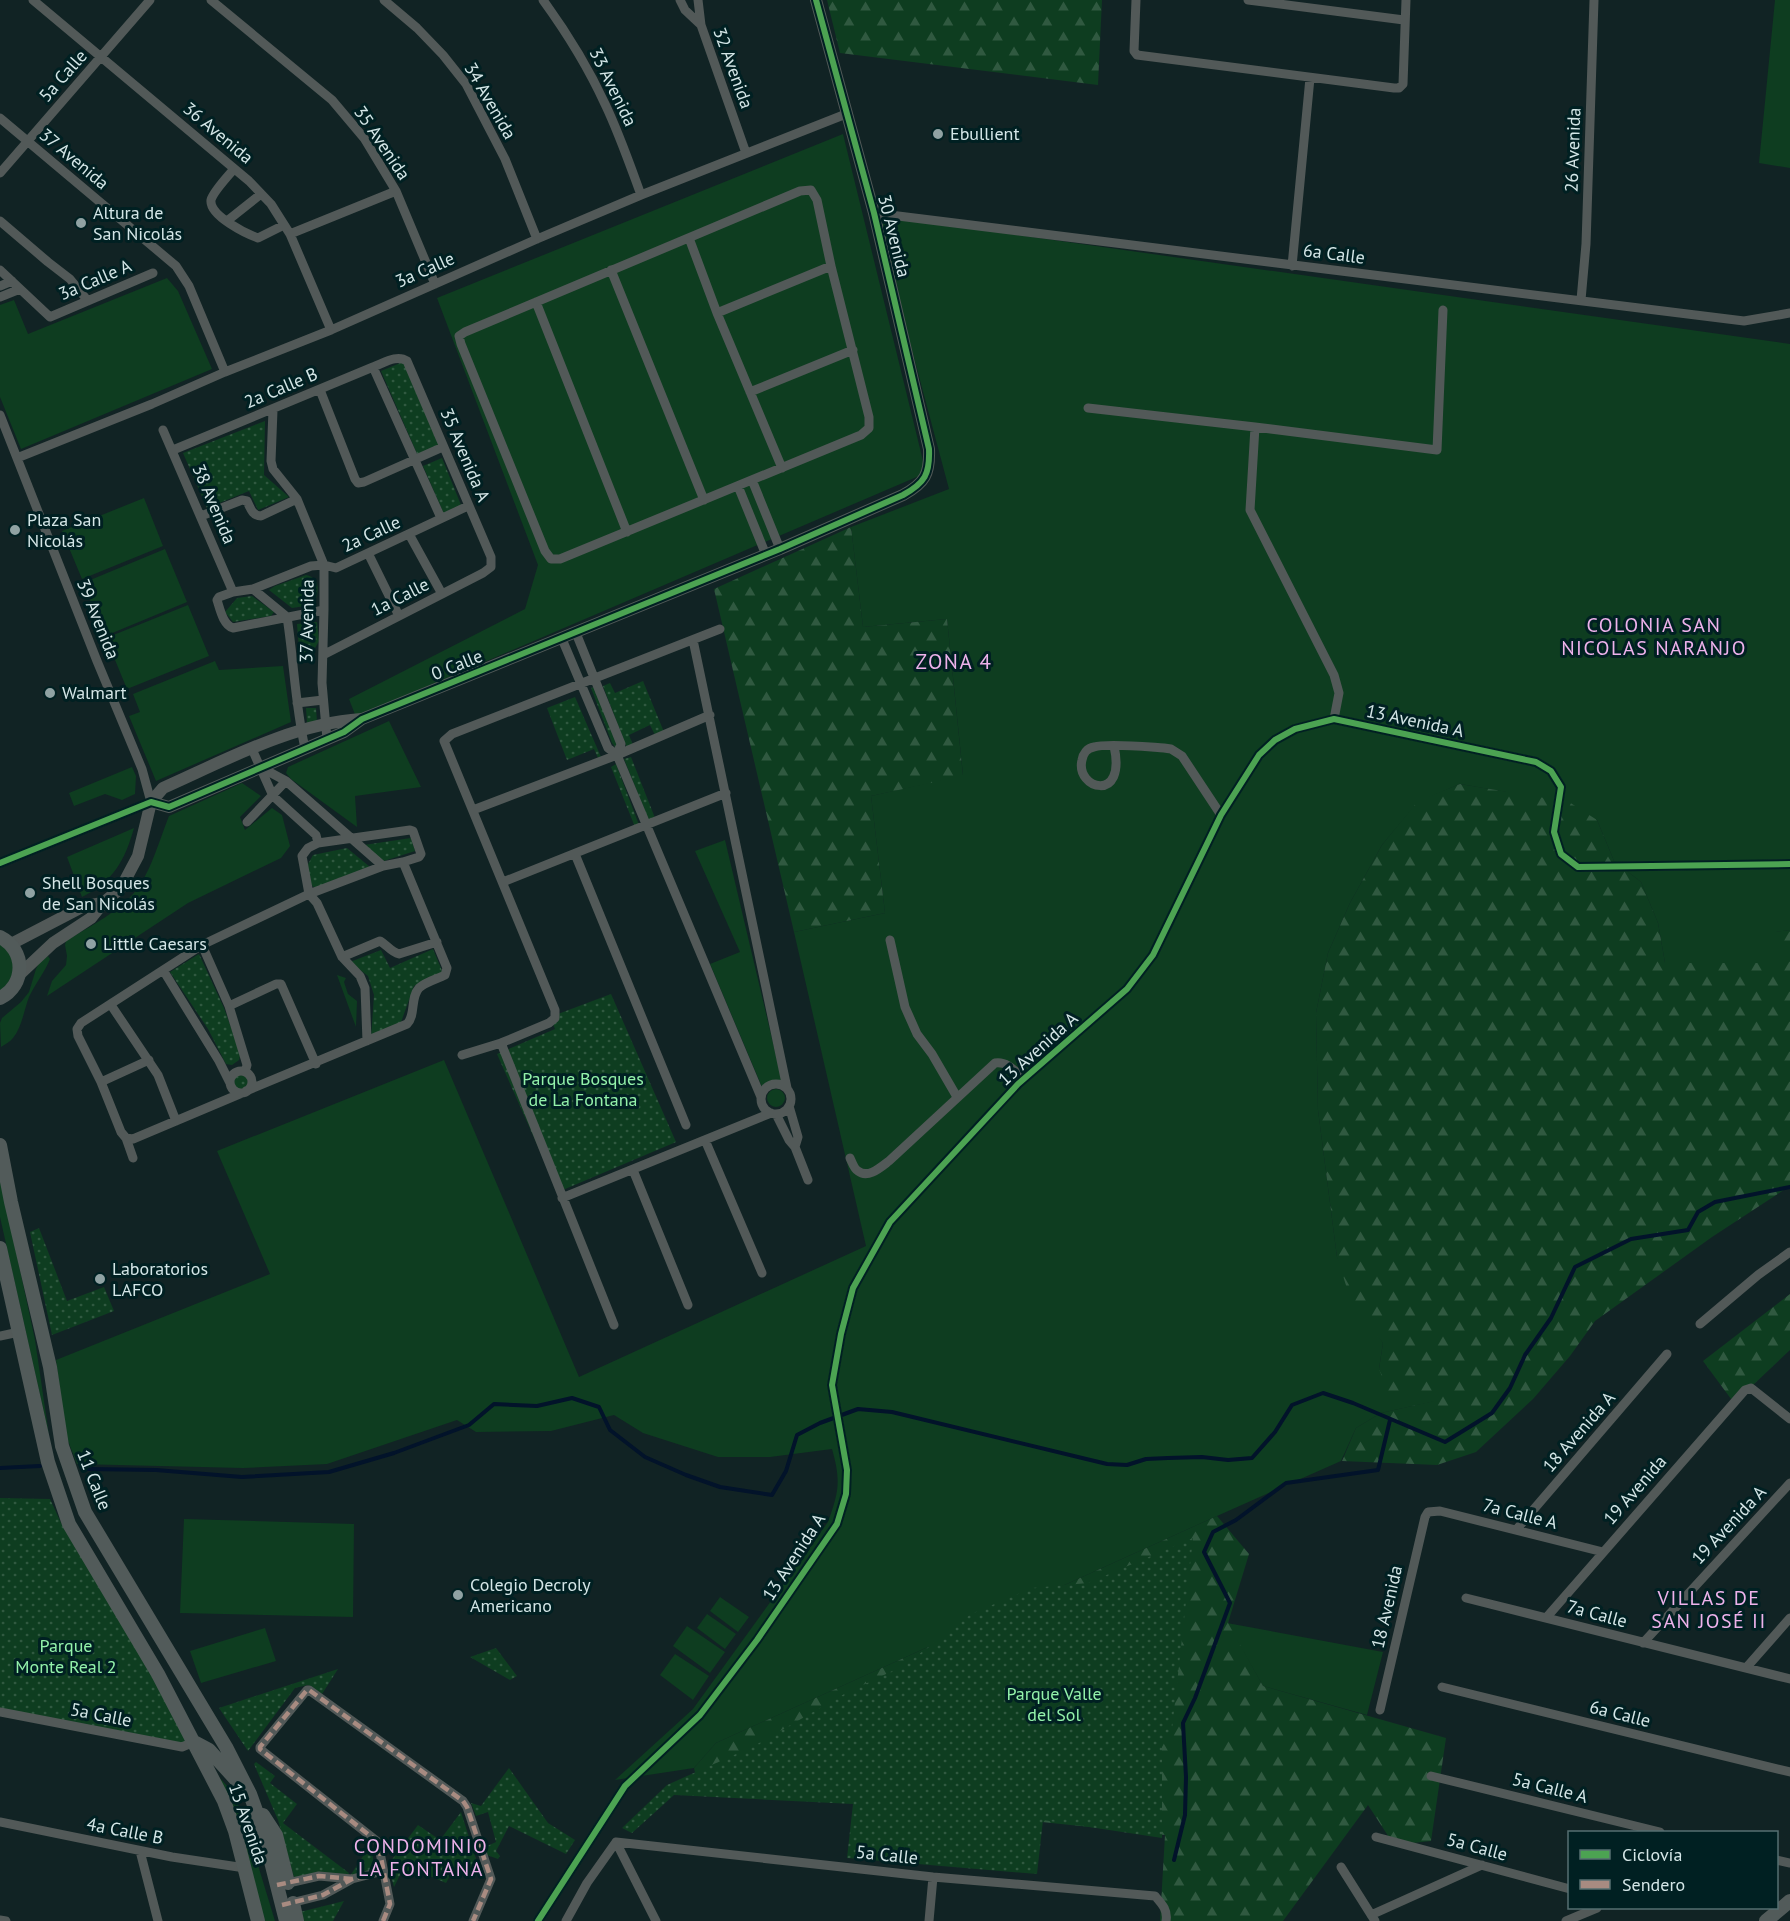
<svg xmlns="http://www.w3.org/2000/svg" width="1790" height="1921" viewBox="0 0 1790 1921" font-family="'PT Sans',sans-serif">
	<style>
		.grass { fill: #0e3d20 }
		.forest { fill: url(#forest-firs) }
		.park { fill: url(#park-dots) }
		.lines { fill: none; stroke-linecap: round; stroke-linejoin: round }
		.stream { stroke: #02132a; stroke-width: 4 }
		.minor { stroke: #525958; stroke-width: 9 }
		.tertiary { stroke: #525958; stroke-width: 12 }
		.secondary { stroke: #525b5a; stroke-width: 14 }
		.quiet { stroke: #a88b81; stroke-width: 4.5; stroke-dasharray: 9 4.5; stroke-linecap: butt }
		.cycleway-casing { stroke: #002022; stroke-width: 10 }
		.cycleway { stroke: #4ca352; stroke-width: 6 }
		.poi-dot { fill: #90a2a3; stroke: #002022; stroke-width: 2 }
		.labels { text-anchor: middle; stroke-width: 6; stroke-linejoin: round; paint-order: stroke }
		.street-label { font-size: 18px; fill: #d4e6e7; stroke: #002022 }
		.poi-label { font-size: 18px; fill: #d4e6e7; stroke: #002022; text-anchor: start }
		.park-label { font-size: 18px; fill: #93f2aa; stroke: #002022 }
		.neighbourhood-label { font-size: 20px; letter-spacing: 1.5px; fill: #edb2eb; stroke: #002022 }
		.quarter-label { font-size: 21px; letter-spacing: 1.5px; fill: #edb2eb; stroke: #002022 }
	</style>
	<defs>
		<pattern id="forest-firs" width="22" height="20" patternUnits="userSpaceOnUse" patternTransform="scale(1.5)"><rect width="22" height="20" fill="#0e3d20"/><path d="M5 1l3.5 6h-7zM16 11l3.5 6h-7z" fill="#305940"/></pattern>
		<pattern id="park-dots" width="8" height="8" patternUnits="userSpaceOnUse" patternTransform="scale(1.5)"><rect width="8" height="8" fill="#0e3d20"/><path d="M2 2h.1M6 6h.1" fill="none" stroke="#305940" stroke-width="1.8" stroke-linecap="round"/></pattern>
	</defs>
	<rect width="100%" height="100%" fill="#112324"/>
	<path class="grass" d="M1775,0H1790V168L1759,163Z
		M843,134L926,473L356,717L349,699L525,609L538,565L437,298Z
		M876,215L1790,344V930L1776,932L1781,963H1665L1658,923L1641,882L1614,861L1597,820L1506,792L1460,784L1418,802L1382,845L1350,903L1328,953L1316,1013L1318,1110L1337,1257L1373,1328L1383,1343L1379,1369L1436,1401L1381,1413L1356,1428L1341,1461L1217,1516L716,1743L694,1768L615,1780L693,1709L828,1522C839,1491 841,1481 832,1449L770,1457H718L643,1433L614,1415L551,1431L476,1432L457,1420L327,1464L243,1468L77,1464L66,1436L56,1360L270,1274L217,1151L444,1060L579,1377L866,1246L794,932L885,913L871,796L963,775L947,619L863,627L851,527L949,489Z
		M167,278L178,291L212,369L21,449L0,397V305L14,300L28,334Z
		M144,498L163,546L82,579L62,531Z
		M165,549L187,602L105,636L83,583Z
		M188,605L209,656L127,689L106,638Z
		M215,661L219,670L283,666L291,722L156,781L129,716L140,712L133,694Z
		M389,721L421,787L355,796L357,827L291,779L286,773L288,767Z
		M132,767L136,776L135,794L122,800L105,794L74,806L69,793Z
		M242,783L261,796L240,817L245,830L272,808L282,815L290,846L281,858L188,903L47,996L52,981L66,965L67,956L65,945L66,941C90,926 120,912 137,889C152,869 160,838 169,816Z
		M134,828C125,860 113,882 82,897L67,857Z
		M725,840L782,1081H772L762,1087L710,964L740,952L695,851Z
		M0,943C19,959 18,975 0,991Z
		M48,956L50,959C45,972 35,984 29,997C24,1010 22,1027 13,1038C10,1042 5,1044 1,1047L0,1023L2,1018L21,1002L29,992L36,969L39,963Z
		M337,975L346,978L344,982L348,994L357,1001L356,1027Z
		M767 1098a9 9 0 1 1 18 0a9 9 0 1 1-18 0Z
		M0,1177L35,1340L49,1435L0,1217Z
		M184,1519L354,1524L353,1617L180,1613Z
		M720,1597L749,1617L738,1632L710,1611Z
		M707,1614L736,1634L725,1649L697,1628Z
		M1227,1623L1383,1652L1367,1715L1263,1686Z
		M687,1626L725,1652L710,1673L673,1646Z
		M265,1628L276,1661L201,1683L190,1651Z
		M675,1654L709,1676L693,1700L660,1675Z
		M213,1771L232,1791L243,1816L275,1921H262Z"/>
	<path class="forest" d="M827,0H1102L1098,85L840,53Z
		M851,527L863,627L947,619L963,776L871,796L885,913L794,932L714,589Z
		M1460,784L1569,802L1597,820L1614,861L1641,882L1658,923L1665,963H1780L1775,932L1790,930V1186L1712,1237L1595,1321L1570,1356L1533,1399L1476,1452L1437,1465L1342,1461L1356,1428L1381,1413L1434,1401L1388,1391L1379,1369L1383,1343L1352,1304L1337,1257L1318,1110L1316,1013L1328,953L1350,903L1382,845L1418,801Z
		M1790,1294V1350L1734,1403L1703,1361Z
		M1217,1516L1249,1554L1228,1623L1263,1686L1446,1738L1431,1841L1394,1845L1368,1805L1283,1921H1160L1165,1835L698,1786L694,1768L716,1743Z"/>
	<path class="park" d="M405,361L439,446L418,456L381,371Z
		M265,421L264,475L289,497L258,510L249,491L207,508L183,453Z
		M442,458L461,505L444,514L423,466Z
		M306,575C321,578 319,593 314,603L311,605L292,608L269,590L275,586Z
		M252,596L274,612L271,616L233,622L225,612L237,598Z
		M317,622L319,641L309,659L300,660L297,624Z
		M643,681L664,732L655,735L650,725L629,735L633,745L627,748L603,686L610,683L615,693Z
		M594,687L616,741V748L612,743L591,688Z
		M575,697L601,757L598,758L594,749L567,760L547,708Z
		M306,708H316L317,722L307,723Z
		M631,757L655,818L649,821L624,759Z
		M616,764L639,825L635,827L611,767Z
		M411,838L415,851L384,861L364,845Z
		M347,848L370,867L315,888L310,884L307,866L313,855Z
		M433,949L443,973L414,986L400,1025L371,1039L374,995L368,976L350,962L381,950L390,968Z
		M199,954L224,1008L238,1047L240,1056L239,1060L232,1065L226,1064L208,1029L170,972Z
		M611,994L676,1142L558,1192L497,1054L555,1029L550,1017Z
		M234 1082a7 7 0 1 1 14 0a7 7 0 1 1-14 0Z
		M39,1228L67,1301L104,1287L114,1311L52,1335L30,1232Z
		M0,1498L50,1499L63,1527L156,1675L188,1746L0,1710Z
		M1193,1538L1172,1729L1162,1747V1838L1043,1820L1037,1874L847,1858L853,1804L674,1795L632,1833L622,1828L667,1785L754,1746L846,1693L905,1665L971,1614L1032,1588L1088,1583Z
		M496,1648L517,1676L510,1680L470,1657Z
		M338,1669L322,1694L308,1685L295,1688L248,1751L219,1708Z
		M256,1762L275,1776L270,1783L297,1804L283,1823L349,1873L347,1877L338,1873L296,1884L278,1820L254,1764Z
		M509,1768L548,1823L575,1840L566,1854L509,1826L496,1851L500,1856L498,1859L487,1855L485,1847L496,1842L488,1812L476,1816L471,1803L481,1806Z
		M461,1812L482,1878L456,1865L446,1883L416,1870L413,1874L403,1869L394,1887L388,1865L418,1825L440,1840Z
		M371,1844L374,1866L373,1871L350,1876Z
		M344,1901L333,1921H302L300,1912Z"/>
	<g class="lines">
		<path class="stream" d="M0,1468L40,1466
			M87,1469L156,1470L242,1477L329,1472L394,1453L469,1425L494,1404L537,1406L572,1398L599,1407L610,1430L645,1457L686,1475L720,1487L772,1495L786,1471L797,1435L820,1423L858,1409L892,1412L1107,1464L1127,1465L1146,1459L1168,1458L1202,1457L1228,1460L1252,1458L1275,1432L1292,1405L1323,1393L1353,1403L1445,1442L1492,1413L1510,1388L1525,1355L1551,1318L1575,1267L1631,1239L1688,1230L1698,1212L1715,1202L1790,1187
			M1174,1860L1185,1815L1186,1777L1183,1723L1195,1698L1230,1603L1204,1552L1213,1532L1236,1520L1286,1483L1378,1470L1390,1420"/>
		<path class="minor" d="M33,0L249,181L271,204L290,234L331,330
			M211,0L332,100L364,138L396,191L435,284
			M384,0L417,28L443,55L466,84L505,159L537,239
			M543,0C567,33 588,67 605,104C619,133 630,165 641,195
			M680,0L685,10L701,25L746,153
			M698,0L701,25
			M1136,0L1134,51L1137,55L1394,88H1399L1403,84L1406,0
			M1248,0L1404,20
			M0,118L176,266L189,286L225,372
			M234,169C228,176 213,192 211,200C209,216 247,234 258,238L284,225
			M0,173L150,0
			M811,190L817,200L831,266L869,417V428L861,435L560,559H551L545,551L461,344L459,336L465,332L800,191Z
			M874,213L1744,321L1790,313
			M0,221L48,262L70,279L88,301
			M227,221L261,194
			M290,234L396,191
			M689,238L717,313L782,468
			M1292,266L1310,78
			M0,270L50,317L153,273
			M611,270L704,500
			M0,286L12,281
			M0,297L20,289
			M1581,300L1586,244L1594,0
			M536,302L627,532
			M717,313L831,266
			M373,367L441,518
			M320,390L355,479L358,483L364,482L443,447
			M750,392L853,350
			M1088,408L1255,427L1437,450L1443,310
			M273,410L271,461L273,469L297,499L324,565V610L322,683L327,739
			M0,415L97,661L142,769L151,802L0,863
			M1255,427L1250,510L1334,675L1339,693L1334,719
			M163,430L233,592
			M173,450L373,367C384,363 397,354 407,361L491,557V567L483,573L323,655
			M17,458L152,404L225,372L331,330L537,239L641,195L846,114
			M752,480L780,549
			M738,486L766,555
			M201,516L242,500L247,501C250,507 252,516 261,516L297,499
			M409,534L442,594
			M368,553L399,616
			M253,589L287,617C294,661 295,705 305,748
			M324,610L233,628C223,625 220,609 217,600L219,597L233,592L253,589L311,566L324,565L336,568L468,506
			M576,633L621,744L617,755
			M562,639L608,748L617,755L761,1097
			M693,640L787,1088
			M297,703L323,700
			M1114,746C1127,804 1075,789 1082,760C1083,754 1087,748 1094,747C1107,743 1148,747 1164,748L1171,749L1182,756L1221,815
			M252,749L273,796L316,835L318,843L308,848L302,856L309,894L317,903L342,957L360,976L365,988L367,1041
			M260,767L286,781L383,866
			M473,810L617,755L710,715
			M247,822L286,781
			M575,854L686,1125
			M503,882L726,793
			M890,940L905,1007L917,1034L932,1054L957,1097
			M202,945L229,1006L247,1065L245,1072
			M342,957L380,941C387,945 391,952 399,954L437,942
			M163,970L219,1061L230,1083
			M111,1005L158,1075L176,1121
			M229,1006L276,984H281L316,1064
			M501,1043L614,1325
			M462,1055L501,1043L549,1023L555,1018V1010L444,741L452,734L720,629
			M230 1082a11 11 0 1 1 22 0a11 11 0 1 1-22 0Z
			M101,1082L149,1060
			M761 1099a15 15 0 1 1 30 0a15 15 0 1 1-30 0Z
			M246,1091L407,1024C416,1015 410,998 419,988C425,982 437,979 445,975L447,968L403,862
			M789,1106L798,1137L795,1147
			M776,1114L789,1140L795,1147L808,1180
			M126,1138L133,1139L242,1093
			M705,1140L762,1273
			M133,1158L126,1138L121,1132L101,1082L78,1036L77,1029L81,1023L202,945L309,894L383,866L403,862L419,857L421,854L413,831L410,830L318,843
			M850,1158C852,1162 854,1169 858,1171C868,1179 881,1167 889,1161L995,1063C1007,1061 1015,1071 1024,1079
			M633,1170L688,1305
			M562,1198L771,1113
			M1700,1324L1758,1275L1790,1252
			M0,1336L19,1332
			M1516,1530L1667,1354
			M1466,1598L1790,1679
			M1546,1618L1745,1390L1751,1388L1790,1419
			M1643,1643L1790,1483
			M1746,1668L1790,1618
			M1442,1687L1790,1772
			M1380,1710L1425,1517L1428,1512L1440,1511L1603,1552
			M0,1712L177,1746L182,1747L194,1742
			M1431,1776L1660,1832
			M0,1822L172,1857L245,1868
			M1376,1837L1570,1889
			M616,1842L933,1877L1155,1896C1162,1904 1168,1910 1166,1921
			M616,1842L656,1921
			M140,1851L158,1921
			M1776,1860L1790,1863
			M1341,1867L1375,1921
			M284,1884L319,1876L352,1879
			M287,1904L323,1895L352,1879L383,1871
			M1371,1915L1482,1865
			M0,1920L6,1921
			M383,1921L390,1904L378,1842L260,1749V1747L307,1690H309L463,1801L467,1807L491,1879L473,1921
			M538,1921L625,1786L700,1715L757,1640L837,1524L846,1494L847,1470L832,1385L841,1334L853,1288L890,1222L1018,1084L1127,989L1153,955L1221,815L1259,755L1275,740L1295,729L1334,719L1536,762L1551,771L1561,787L1554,832L1561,854L1578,867L1790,864
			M566,1921L587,1883L616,1842
			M929,1921L933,1877
			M1566,1921L1597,1908"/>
		<path class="tertiary" d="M151,802L169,807L344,732L362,719L780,549L903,495C925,483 930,474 929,449L874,213L816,0
			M11,944L84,906L103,903
			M19,975L53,943L91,918L103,903L121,888L138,856L151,802L163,788C226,760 291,724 361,719"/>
		<path class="secondary" d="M0,937C26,950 26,985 0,998
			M0,1145L11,1202L50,1367L62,1446L85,1512L226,1747L250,1794L263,1830L286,1921
			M0,1248L48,1462L69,1524L158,1674L224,1801L235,1831L258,1921
			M194,1742L209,1750L239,1783
			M263,1815L276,1835L288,1883
			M293,1903L297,1921
			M1766,1921L1790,1901"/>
		<path class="quiet" d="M277,1885L319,1876L352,1879
			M282,1905L323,1895L352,1879L383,1871
			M383,1921L390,1904L378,1842L260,1749V1747L307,1690H309L463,1801L467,1807L491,1879L473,1921"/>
		<g class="cycleway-casing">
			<path id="cycleway" d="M0,863L151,802L169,807L344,732L362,719L780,549L903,495C925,483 930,474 929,449L874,213L816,0
				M538,1921L625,1786L700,1715L757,1640L837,1524L846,1494L847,1470L832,1385L841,1334L853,1288L890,1222L1018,1084L1127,989L1153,955L1221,815L1259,755L1275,740L1295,729L1334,719L1536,762L1551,771L1561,787L1554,832L1561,854L1578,867L1790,864"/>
		</g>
		<use href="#cycleway" class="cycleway"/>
	</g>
	<g class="poi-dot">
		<circle cx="938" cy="134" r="6"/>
		<circle cx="81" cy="223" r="6"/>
		<circle cx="15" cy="530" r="6"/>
		<circle cx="50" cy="693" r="6"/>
		<circle cx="30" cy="893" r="6"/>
		<circle cx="91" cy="944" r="6"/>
		<circle cx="100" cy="1279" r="6"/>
		<circle cx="458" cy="1595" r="6"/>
	</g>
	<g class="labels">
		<g class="street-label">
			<text transform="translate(733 68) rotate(70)" y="6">32 Avenida</text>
			<text transform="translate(63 76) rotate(-49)" y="6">5a Calle</text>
			<text transform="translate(613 87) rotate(64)" y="6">33 Avenida</text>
			<text transform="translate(490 101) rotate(60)" y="6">34 Avenida</text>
			<text transform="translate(218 133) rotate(40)" y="6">36 Avenida</text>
			<text transform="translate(382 143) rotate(56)" y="6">35 Avenida</text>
			<text transform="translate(1573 150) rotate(-88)" y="6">26 Avenida</text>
			<text transform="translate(74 159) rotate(40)" y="6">37 Avenida</text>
			<text transform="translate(894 236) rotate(76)" y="6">30 Avenida</text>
			<text transform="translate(1334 254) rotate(7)" y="6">6a Calle</text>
			<text transform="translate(425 270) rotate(-24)" y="6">3a Calle</text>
			<text transform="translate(95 280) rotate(-23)" y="6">3a Calle A</text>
			<text transform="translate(281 388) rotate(-23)" y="6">2a Calle B</text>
			<text transform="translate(465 455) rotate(67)" y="6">35 Avenida A</text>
			<text transform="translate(214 504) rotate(67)" y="6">38 Avenida</text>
			<text transform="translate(371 534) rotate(-25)" y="6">2a Calle</text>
			<text transform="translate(400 597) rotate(-27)" y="6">1a Calle</text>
			<text transform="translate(98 619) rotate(68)" y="6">39 Avenida</text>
			<text transform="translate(307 621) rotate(-89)" y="6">37 Avenida</text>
			<text transform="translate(457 665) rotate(-22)" y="6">0 Calle</text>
			<text transform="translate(1415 721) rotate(12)" y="6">13 Avenida A</text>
			<text transform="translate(1038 1049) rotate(-42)" y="6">13 Avenida A</text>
			<text transform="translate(1579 1432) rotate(-49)" y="6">18 Avenida A</text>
			<text transform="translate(94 1480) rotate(68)" y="6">11 Calle</text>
			<text transform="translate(1635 1490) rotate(-49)" y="6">19 Avenida</text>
			<text transform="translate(1520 1514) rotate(14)" y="6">7a Calle A</text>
			<text transform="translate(1729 1525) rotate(-47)" y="6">19 Avenida A</text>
			<text transform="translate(794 1557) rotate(-57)" y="6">13 Avenida A</text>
			<text transform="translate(1387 1607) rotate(-77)" y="6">18 Avenida</text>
			<text transform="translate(1597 1614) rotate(15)" y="6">7a Calle</text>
			<text transform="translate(1620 1714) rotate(14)" y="6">6a Calle</text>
			<text transform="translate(101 1715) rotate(11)" y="6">5a Calle</text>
			<text transform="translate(1550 1788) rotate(14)" y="6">5a Calle A</text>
			<text transform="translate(248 1824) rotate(71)" y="6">15 Avenida</text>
			<text transform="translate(125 1831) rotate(11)" y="6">4a Calle B</text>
			<text transform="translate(1477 1847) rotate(15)" y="6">5a Calle</text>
			<text transform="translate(887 1855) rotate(6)" y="6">5a Calle</text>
		</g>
		<g class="poi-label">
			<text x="950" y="140">Ebullient</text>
			<text x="93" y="219">Altura de<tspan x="93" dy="21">San Nicolás</tspan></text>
			<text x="27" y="526">Plaza San<tspan x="27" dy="21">Nicolás</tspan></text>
			<text x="62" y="699">Walmart</text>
			<text x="42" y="889">Shell Bosques<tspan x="42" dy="21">de San Nicolás</tspan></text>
			<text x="103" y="950">Little Caesars</text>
			<text x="112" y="1275">Laboratorios<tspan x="112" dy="21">LAFCO</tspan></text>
			<text x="470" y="1591">Colegio Decroly<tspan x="470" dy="21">Americano</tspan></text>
		</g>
		<g class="park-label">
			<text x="583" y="1085">Parque Bosques<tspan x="583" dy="21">de La Fontana</tspan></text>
			<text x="66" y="1652">Parque<tspan x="66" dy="21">Monte Real 2</tspan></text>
			<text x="1054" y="1700">Parque Valle<tspan x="1054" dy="21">del Sol</tspan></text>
		</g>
		<g class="neighbourhood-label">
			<text x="1654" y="632">COLONIA SAN<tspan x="1654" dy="23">NICOLAS NARANJO</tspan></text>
			<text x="1709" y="1605">VILLAS DE<tspan x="1709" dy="23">SAN JOSÉ II</tspan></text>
			<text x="421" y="1853">CONDOMINIO<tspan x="421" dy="23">LA FONTANA</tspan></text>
		</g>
		<g class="quarter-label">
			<text x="954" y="669">ZONA 4</text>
		</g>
	</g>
	<rect x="1568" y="1831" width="210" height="78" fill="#002022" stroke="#556f71" stroke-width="1.5"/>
	<rect x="1580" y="1850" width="30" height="9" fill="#4ca352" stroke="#556f71" stroke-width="1.5"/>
	<text x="1622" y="1861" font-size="18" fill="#d4e6e7">Ciclovía</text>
	<rect x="1580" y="1880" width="30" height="9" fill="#a88b81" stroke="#556f71" stroke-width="1.5"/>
	<text x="1622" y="1891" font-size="18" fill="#d4e6e7">Sendero</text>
</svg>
